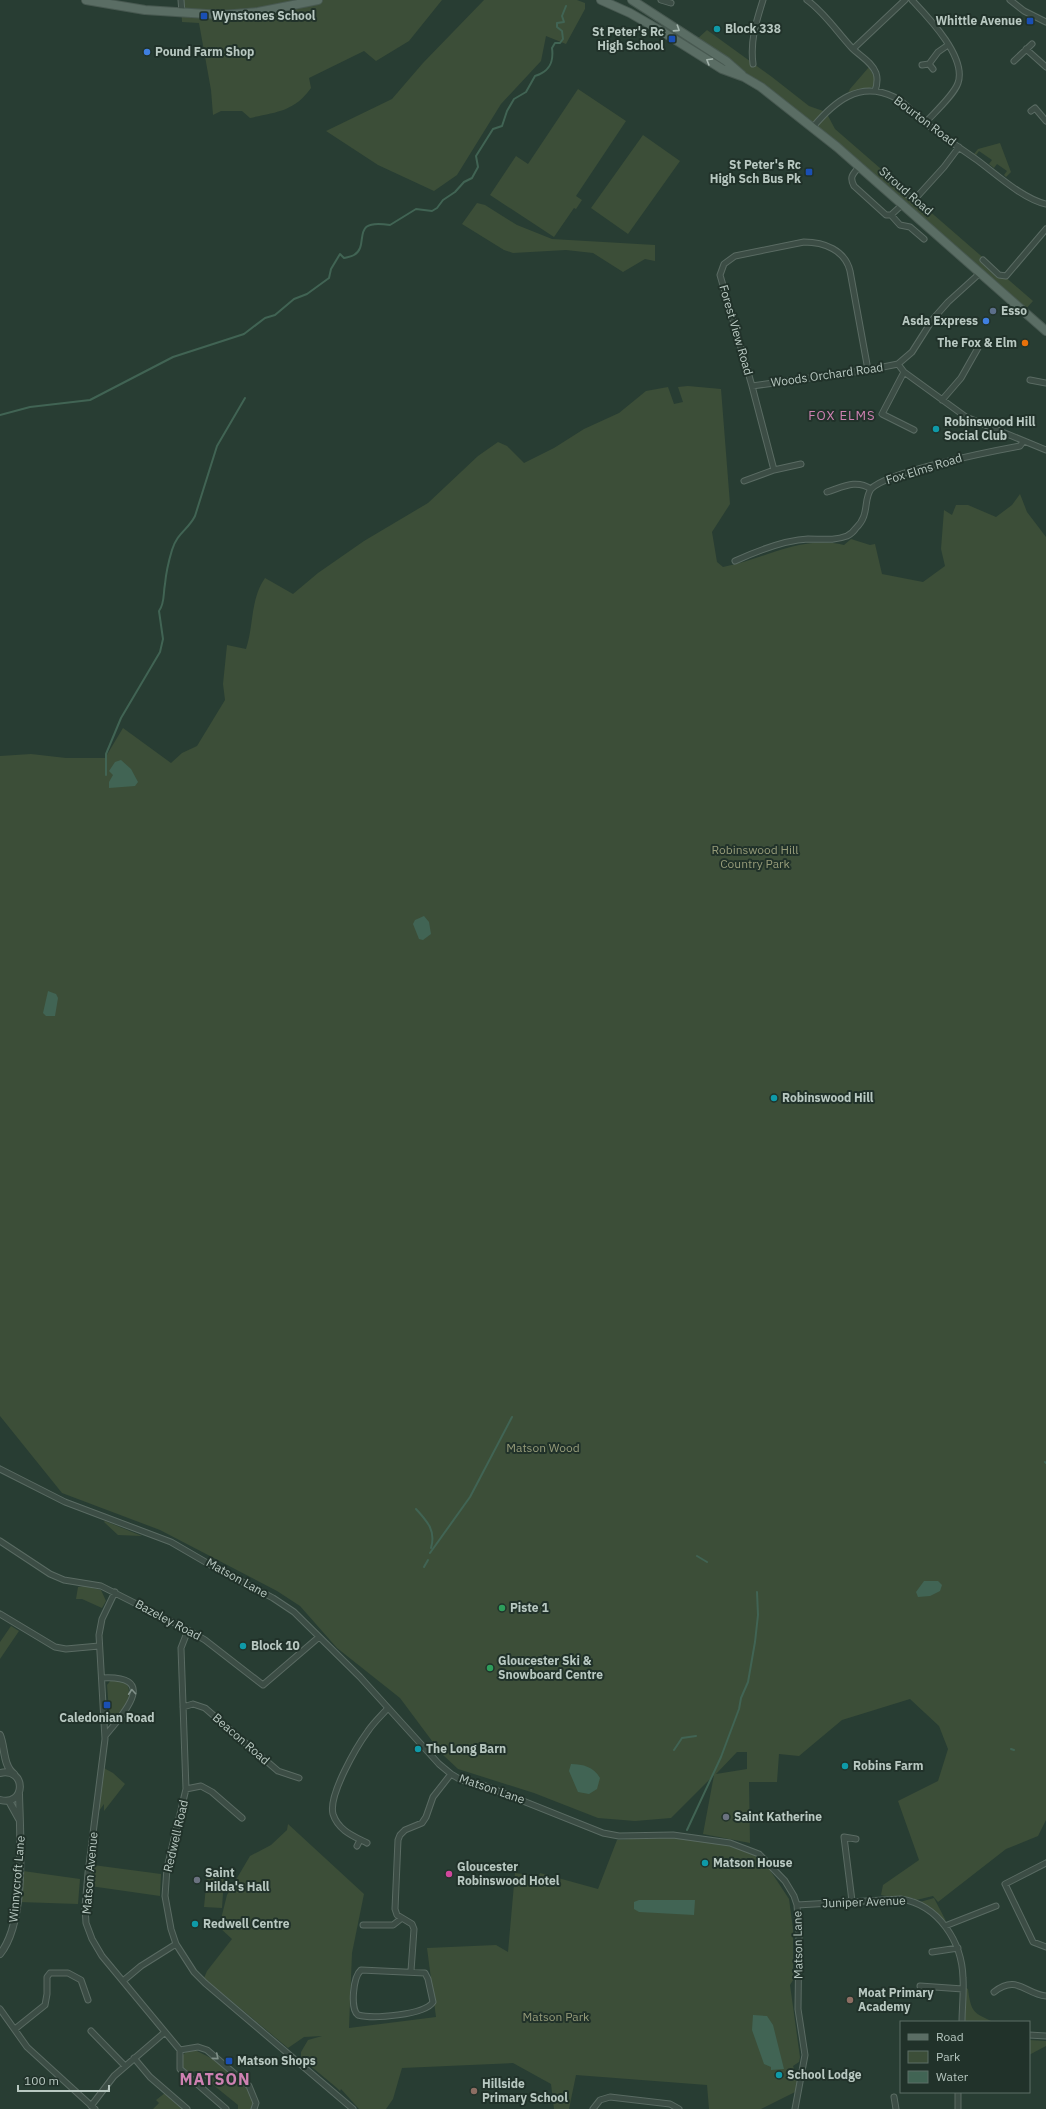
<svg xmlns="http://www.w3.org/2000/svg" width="1046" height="2109" viewBox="0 0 1046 2109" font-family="'IBM Plex Sans',sans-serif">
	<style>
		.green { fill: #3c4e38; fill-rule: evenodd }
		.water { fill: #416454 }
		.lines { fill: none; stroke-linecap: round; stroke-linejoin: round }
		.stream { stroke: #416454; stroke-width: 2 }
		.minor-casing { stroke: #5a6b63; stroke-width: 7 }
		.tertiary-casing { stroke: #5a6b63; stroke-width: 8 }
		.primary-casing { stroke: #485951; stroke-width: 10 }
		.minor { stroke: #3c4d45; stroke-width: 5 }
		.tertiary { stroke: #3c4d45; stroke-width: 6 }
		.primary { stroke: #5a6d64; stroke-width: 8 }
		.oneway { stroke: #a5b6ae }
		.oneway2 { stroke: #809189 }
		.transit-dot { fill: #1a4fb4; stroke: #21322a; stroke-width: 1.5 }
		.culture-dot { fill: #0f9aa8; stroke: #21322a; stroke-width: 1.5 }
		.shop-dot { fill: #3f7fe0; stroke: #21322a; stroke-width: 1.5 }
		.service-dot { fill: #5c6f8a; stroke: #21322a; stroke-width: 1.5 }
		.food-dot { fill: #e8710a; stroke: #21322a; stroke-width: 1.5 }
		.leisure-dot { fill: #2e9e5b; stroke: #21322a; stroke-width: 1.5 }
		.worship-dot { fill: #6b7280; stroke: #21322a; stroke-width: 1.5 }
		.hotel-dot { fill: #d1479c; stroke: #21322a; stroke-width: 1.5 }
		.education-dot { fill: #8d6e63; stroke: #21322a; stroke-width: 1.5 }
		.labels { text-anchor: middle; stroke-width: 4; stroke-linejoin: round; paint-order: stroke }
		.poi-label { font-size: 12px; font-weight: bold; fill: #b8c8c1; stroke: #21322a; text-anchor: start }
		.street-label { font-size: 12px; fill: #b8c8c1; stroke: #21322a }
		.park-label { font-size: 12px; fill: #969b79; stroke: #21322a }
		.neighbourhood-label { font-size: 13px; letter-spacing: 1px; fill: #ce81b2; stroke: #21322a }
		.district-label { font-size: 16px; font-weight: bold; letter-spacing: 1px; fill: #ce81b2; stroke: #21322a }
	</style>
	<rect width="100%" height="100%" fill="#283d33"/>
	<path class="green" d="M181,0H442L409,41L376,61L364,51L309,78L311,88C294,112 276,112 250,118L242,111H221L213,115L211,90L199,23L182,22Z
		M484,0H577L585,3V9L566,44L546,36L541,61L501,104L457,175L434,191L378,165L326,131L392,99L423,63Z
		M707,30L772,77L809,106L826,112L835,129L1033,301L1024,311L859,167L695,41Z
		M869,67L875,78L873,87L848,93L850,89Z
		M578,89L626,121L576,196L582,200L576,209L574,208L554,237L490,195L516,156L528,164Z
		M643,135L680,161L628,234L591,208Z
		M1000,143L1011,172L1006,177L1004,175L1007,171L997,164L994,168L989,164L992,160L979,151L976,155L974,154L978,149Z
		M477,203L485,205L517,225L552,239L655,245V261L645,259L623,272L593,253L566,250L513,253L504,250L462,224Z
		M688,386L721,389L730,504L712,532L717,562L723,567C766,559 799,535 844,545L851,539L870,545L875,544L882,574L923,582L945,566L941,549L944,510L952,515L956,505H968L996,517L1012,505L1020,494L1027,512L1046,537V1820L1038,1836L1006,1849L938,1902L933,1896L912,1901L914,1898L901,1899L881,1895L883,1885L919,1860L898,1801L938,1781L948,1749L939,1726L910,1699L842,1720L799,1756L779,1754L777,1782H749L750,1843L703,1834L714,1775L671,1818L635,1821L598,1818L534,1793L458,1769L441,1753L400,1698L337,1648L300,1606L277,1591L160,1530L62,1493L0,1416V756L31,754L66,758H105L123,728L171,763L182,753L197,746L225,700L223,684L227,645L246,649C254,625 250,600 265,578L293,594L318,573L364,541L428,503L478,456L498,442L507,446L524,463L554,448L584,429L619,413L646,391L668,387L674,404L683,402L678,387ZM737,1752H747V1769L716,1774Z
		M105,1521L142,1536L118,1535L104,1522Z
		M84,1586L101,1590L106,1601L102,1608L82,1599H76L78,1587Z
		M11,1626L19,1631L0,1659V1642Z
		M111,1680H117L127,1684C134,1697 121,1716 110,1723L107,1685Z
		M102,1767L113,1773L125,1784L104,1811V1804L96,1815Z
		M288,1824L364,1894L352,1953L349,2028L436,2017L427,1948L496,1945L508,1952L515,1873L539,1876L540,1873L598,1889L617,1840L673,1836L718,1842L754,1855L766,1864L789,1899L793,1929V1980L790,1985L800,2057L799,2062L793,2066L800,2086L799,2090L761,2109H709L707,2085L576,2075L569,2109H554L551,2084L513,2063L402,2068L393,2099L386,2109H359L341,2089L340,2091L337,2088L301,2058V2052L308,2040L322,2036L304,2037L288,2048L204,1978L207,1971L232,1939L219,1927L227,1895L250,1856L271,1845L287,1830Z
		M93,1865L161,1874L160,1896L90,1886Z
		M23,1871L80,1879L78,1904L19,1902Z
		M207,1877L224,1878L222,1908L204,1907Z
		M934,1898L935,1900L946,1921L920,1902Z
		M965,1987L968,1989C971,2012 973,2013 994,2022H964Z
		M1029,2040L1046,2041V2046L1029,2055Z
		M195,2050L213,2059L247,2088L254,2103L252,2109H238V2105L196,2071L186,2074C181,2066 178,2059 186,2052Z
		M165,2093L176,2104L188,2109H153L159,2103L156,2100Z"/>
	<path class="water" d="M121,760L131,769L138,782L135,786L109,788V782L113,775L109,771L115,762Z
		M424,916L429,922L431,934L423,940L419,939L413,924L415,920Z
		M48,991L56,994L58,998L55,1016H46L43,1013Z
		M924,1581H938L942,1585L940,1591L930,1596L918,1597L916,1592Z
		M571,1764C583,1764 594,1767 600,1778L597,1789L589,1794L578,1792L569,1771Z
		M639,1900H695L694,1915L639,1912L634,1909V1902Z
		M753,2015L767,2016L773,2025L784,2069L771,2070V2067L764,2064L752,2030Z"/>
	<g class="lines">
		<path class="stream" d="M0,415L30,407L90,400L173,357L244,334L265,318L275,315L294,299L307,294L329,278L331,269L340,254L344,258C347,257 351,257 354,255C371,245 348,218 390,225L416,209L432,211L437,208L443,200L455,192L464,182L472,178L478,167L476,156L493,129L502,126L507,111L514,99L526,92L535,76C549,72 554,63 552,48L555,43H560L563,39L562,31L557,27V23L564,22L562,16L566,6
			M106,775V754L121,718L160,652L163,639L159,611C165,603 163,594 165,584C166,573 169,560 172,550C177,533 188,530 195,516L217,446L245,398
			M1045,1462L1046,1463
			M416,1509C428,1522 436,1531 431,1548
			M430,1553L470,1497L512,1417
			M697,1556L707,1562
			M424,1567L428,1560
			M1011,1749L1014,1750
			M674,1750L682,1738L696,1736
			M687,1830L721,1757L739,1709L741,1698L748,1682L755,1642L758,1615L757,1592"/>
		<g class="minor-casing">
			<path id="minor" d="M181,0L182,13
				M661,0L671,3
				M807,0C825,13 837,32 852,48C860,56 872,62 876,73C878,79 877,85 875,91
				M912,0C928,17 967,57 958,83C954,95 934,113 925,123
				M1010,0L1024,11L1046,22
				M853,49L905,0
				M1026,49L1046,67
				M1014,61L1032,44
				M753,64C750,41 756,22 763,0
				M929,64L938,52L948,45
				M922,65L929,64L933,69
				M1031,111L1035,108L1046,121
				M813,127C834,102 859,80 894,97C906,103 916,116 927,124C943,137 960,148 977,160C996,174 1023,199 1046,204
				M859,167C853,174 849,177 854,186L886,215H891L900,225L910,227L924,239
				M883,172L910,197L915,199L944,167L959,147
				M891,215L903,204
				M983,260L999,275L1006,276L1046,229
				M898,364L904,372L966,417L1046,450
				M904,372L882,414L914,430
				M1030,380L1046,383
				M752,386L868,370L898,364L912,352L933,319L948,302L980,273
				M942,400L961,378L978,348
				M801,464L774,470L752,386L720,275L724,264L735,256L804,242C824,242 845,250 850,271L868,370
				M744,481L774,470
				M827,492C843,487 856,479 871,489
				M735,561C757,551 784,540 808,539C822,539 834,541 847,536C851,534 854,531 856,528C870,515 863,500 871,489C886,472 993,451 1020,446L1023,442
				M0,1469L65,1502L171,1542L214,1567L273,1598L294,1612L360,1677L439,1764L451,1774L461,1780L483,1785L603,1833L619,1836L673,1835L730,1843L759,1854L785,1881L794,1896L797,1905L799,1933L798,2009L805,2055L795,2109
				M0,1541L50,1574L64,1580L101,1586L188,1630L205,1640L263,1685L319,1637
				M115,1592L102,1619L99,1635L105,1739L88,1873L85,1907L86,1923L92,1939L102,1956L180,2050V2069L226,2109
				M0,1614L55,1647L66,1649L99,1646
				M188,1630L181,1648L186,1789L167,1868L165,1896L171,1929L176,1944L194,1972L205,1983L353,2109
				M102,1678C160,1675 123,1714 105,1736
				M183,1707L193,1704L205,1708L278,1771L299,1778
				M186,1789L201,1786L212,1792L242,1818
				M367,1843C353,1836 338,1830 333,1814C328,1795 357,1746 368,1731C374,1722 382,1715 388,1708
				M357,1846L360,1840
				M1046,1863L1005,1884L1033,1942L1046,1947
				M852,1901L844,1837L856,1839
				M797,1905L901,1899C939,1905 962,1942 963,1978C964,1993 962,2008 962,2022
				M363,1925H393L402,1918
				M945,1926L996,1906
				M932,1952L958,1948
				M361,1970L425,1973L428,1979L433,2002C425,2015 373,2019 358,2015C350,2009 353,1977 361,1970Z
				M411,1971L414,1929L412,1924L397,1915L395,1909L398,1840L400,1835L405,1830L422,1823L426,1817L433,1797L451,1774
				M123,1981L141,1966L176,1944
				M920,1986L963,1989
				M994,1992C1017,1974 1025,1994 1046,1996
				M0,2009L27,2047L95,2109
				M15,2029L45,2005L47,1994V1977L50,1973H68L81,1980L88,2000
				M91,2031L125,2066
				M1029,2035L1046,2036
				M180,2050L198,2047L207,2050L249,2086L256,2103L254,2109
				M134,2058L150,2077L187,2109
				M894,2097L896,2109
				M91,2106L114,2076L165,2032
				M593,2109L600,2100L610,2097L670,2104L679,2109
				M958,2109V2092"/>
		</g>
		<g class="tertiary-casing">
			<path id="tertiary" d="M0,1735C5,1747 3,1766 14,1774
				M0,1773C27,1767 26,1807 0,1800
				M9,1801L19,1819
				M0,1954C27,1921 20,1836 19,1794"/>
		</g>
		<g class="primary-casing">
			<path id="primary" d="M86,0L145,10L222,15L258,12L318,0
				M601,0L630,13L663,32L722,69L744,77L761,87L837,147L1046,331
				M632,0L726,61L742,75"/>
		</g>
		<use href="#minor" class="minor"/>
		<use href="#tertiary" class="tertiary"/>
		<use href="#primary" class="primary"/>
	</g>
	<defs><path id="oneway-chevron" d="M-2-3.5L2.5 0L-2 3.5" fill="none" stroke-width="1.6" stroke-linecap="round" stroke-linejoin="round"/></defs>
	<g class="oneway">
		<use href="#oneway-chevron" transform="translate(677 29) rotate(33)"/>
		<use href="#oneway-chevron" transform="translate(709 61) rotate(-149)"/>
	</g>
	<g class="oneway2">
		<use href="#oneway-chevron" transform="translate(132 1692) rotate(-94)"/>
		<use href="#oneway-chevron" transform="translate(216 2057) rotate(40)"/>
	</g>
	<g class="transit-dot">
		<rect x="200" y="12" width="8" height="8" rx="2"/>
		<rect x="1026" y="17" width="8" height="8" rx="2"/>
		<rect x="668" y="35" width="8" height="8" rx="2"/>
		<rect x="805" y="168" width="8" height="8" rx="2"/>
		<rect x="103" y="1701" width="8" height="8" rx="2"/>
		<rect x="225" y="2057" width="8" height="8" rx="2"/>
	</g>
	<g class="culture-dot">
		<circle cx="717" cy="29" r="4"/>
		<circle cx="936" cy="429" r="4"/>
		<circle cx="774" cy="1098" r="4"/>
		<circle cx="243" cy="1646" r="4"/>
		<circle cx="418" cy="1749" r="4"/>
		<circle cx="845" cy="1766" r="4"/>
		<circle cx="705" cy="1863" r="4"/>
		<circle cx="195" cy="1924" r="4"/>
		<circle cx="779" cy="2075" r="4"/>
	</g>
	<g class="shop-dot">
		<circle cx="147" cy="52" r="4"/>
		<circle cx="986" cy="321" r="4"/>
	</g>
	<circle class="service-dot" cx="993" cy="311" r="4"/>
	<circle class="food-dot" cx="1025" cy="343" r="4"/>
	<g class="leisure-dot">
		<circle cx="502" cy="1608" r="4"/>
		<circle cx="490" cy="1668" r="4"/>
	</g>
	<g class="worship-dot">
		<circle cx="726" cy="1817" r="4"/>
		<circle cx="197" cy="1880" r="4"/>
	</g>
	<circle class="hotel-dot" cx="449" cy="1874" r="4"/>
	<g class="education-dot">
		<circle cx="850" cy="2000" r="4"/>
		<circle cx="474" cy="2091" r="4"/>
	</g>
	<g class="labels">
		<g class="poi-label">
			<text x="212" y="20">Wynstones School</text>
			<text x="1022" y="25" text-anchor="end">Whittle Avenue</text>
			<text x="725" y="33">Block 338</text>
			<text x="664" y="36" text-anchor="end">St Peter's Rc<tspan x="664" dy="14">High School</tspan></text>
			<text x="155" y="56">Pound Farm Shop</text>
			<text x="801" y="169" text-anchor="end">St Peter's Rc<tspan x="801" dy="14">High Sch Bus Pk</tspan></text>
			<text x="1001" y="315">Esso</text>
			<text x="978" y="325" text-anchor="end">Asda Express</text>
			<text x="1017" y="347" text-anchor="end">The Fox &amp; Elm</text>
			<text x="944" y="426">Robinswood Hill<tspan x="944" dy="14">Social Club</tspan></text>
			<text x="782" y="1102">Robinswood Hill</text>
			<text x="510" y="1612">Piste 1</text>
			<text x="251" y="1650">Block 10</text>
			<text x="498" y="1665">Gloucester Ski &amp;<tspan x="498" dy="14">Snowboard Centre</tspan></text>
			<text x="107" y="1722" text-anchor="middle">Caledonian Road</text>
			<text x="426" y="1753">The Long Barn</text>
			<text x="853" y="1770">Robins Farm</text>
			<text x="734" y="1821">Saint Katherine</text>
			<text x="713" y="1867">Matson House</text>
			<text x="457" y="1871">Gloucester<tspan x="457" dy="14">Robinswood Hotel</tspan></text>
			<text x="205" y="1877">Saint<tspan x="205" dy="14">Hilda's Hall</tspan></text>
			<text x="203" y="1928">Redwell Centre</text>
			<text x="858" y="1997">Moat Primary<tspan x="858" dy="14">Academy</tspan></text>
			<text x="237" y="2065">Matson Shops</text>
			<text x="787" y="2079">School Lodge</text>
			<text x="482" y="2088">Hillside<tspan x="482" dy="14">Primary School</tspan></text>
		</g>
		<g class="street-label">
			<text transform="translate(925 121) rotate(37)" y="4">Bourton Road</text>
			<text transform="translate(906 191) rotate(41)" y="4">Stroud Road</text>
			<text transform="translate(736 330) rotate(74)" y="4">Forest View Road</text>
			<text transform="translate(827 375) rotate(-8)" y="4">Woods Orchard Road</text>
			<text transform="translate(924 469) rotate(-17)" y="4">Fox Elms Road</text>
			<text transform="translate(237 1578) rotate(29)" y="4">Matson Lane</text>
			<text transform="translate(168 1620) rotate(28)" y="4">Bazeley Road</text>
			<text transform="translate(241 1739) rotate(41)" y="4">Beacon Road</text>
			<text transform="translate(492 1789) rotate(19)" y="4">Matson Lane</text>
			<text transform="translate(176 1836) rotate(-77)" y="4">Redwell Road</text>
			<text transform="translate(90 1873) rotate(-85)" y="4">Matson Avenue</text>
			<text transform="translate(17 1879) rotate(-85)" y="4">Winnycroft Lane</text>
			<text transform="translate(864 1902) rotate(-2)" y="4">Juniper Avenue</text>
			<text transform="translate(798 1945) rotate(-91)" y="4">Matson Lane</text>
		</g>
		<g class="park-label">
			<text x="755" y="854">Robinswood Hill<tspan x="755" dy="14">Country Park</tspan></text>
			<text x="543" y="1452">Matson Wood</text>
			<text x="556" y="2021">Matson Park</text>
		</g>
		<g class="neighbourhood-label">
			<text x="842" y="420">FOX ELMS</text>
		</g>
		<g class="district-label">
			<text x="215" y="2085">MATSON</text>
		</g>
	</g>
	<rect x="900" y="2021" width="130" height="72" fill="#21322a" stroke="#5d6e66"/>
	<rect x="908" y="2034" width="20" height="6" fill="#5a6d64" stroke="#5d6e66"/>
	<text x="936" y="2041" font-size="12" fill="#b8c8c1">Road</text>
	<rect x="908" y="2051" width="20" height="12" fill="#3c4e38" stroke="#5d6e66"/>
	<text x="936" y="2061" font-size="12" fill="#b8c8c1">Park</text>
	<rect x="908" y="2071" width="20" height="12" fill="#416454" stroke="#5d6e66"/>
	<text x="936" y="2081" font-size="12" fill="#b8c8c1">Water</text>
	<path d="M18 2085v6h91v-6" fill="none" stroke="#b8c8c1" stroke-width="2"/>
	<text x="24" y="2085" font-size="12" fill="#b8c8c1" stroke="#21322a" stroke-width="3" paint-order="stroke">100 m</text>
</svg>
